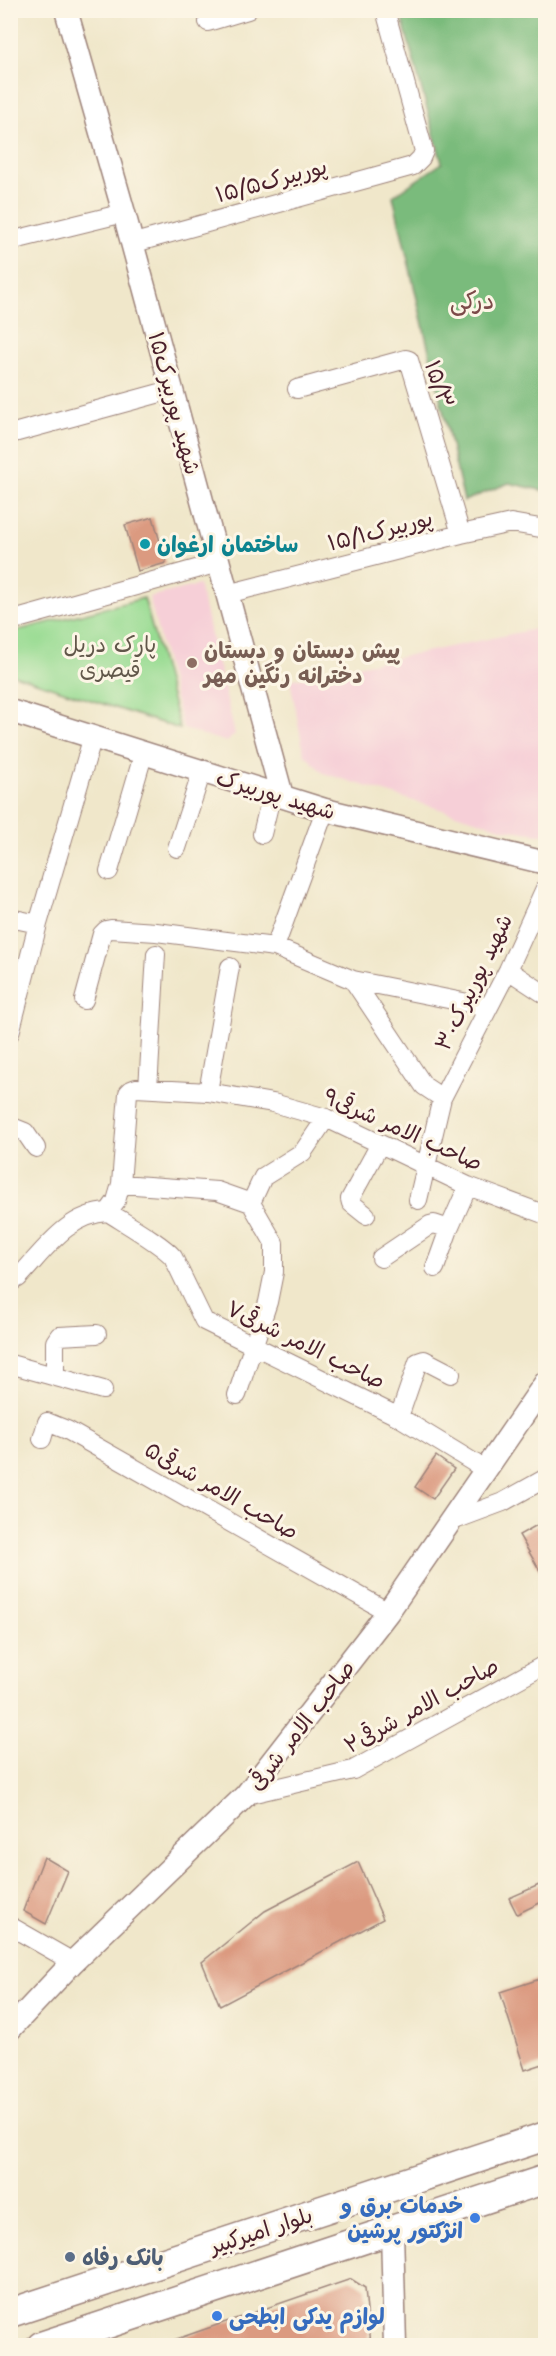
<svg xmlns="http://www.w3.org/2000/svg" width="556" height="2356" viewBox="0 0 556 2356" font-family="'Shantell Sans','Playpen Sans Arabic',sans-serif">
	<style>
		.built { fill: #f6cfd7 }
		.green { fill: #98db92; stroke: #717d5e; stroke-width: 1.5 }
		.forest { fill: #7abb7c; stroke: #626d54; stroke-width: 1.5 }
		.building { fill: #db9a80 }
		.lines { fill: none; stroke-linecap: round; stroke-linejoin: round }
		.minor-casing { stroke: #9d837a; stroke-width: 20 }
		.tertiary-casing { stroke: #9d837a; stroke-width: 25 }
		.primary-casing { stroke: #9d837a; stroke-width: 31 }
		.minor { stroke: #fff; stroke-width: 18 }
		.tertiary { stroke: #fff; stroke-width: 22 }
		.primary { stroke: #fff; stroke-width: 28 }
		.culture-dot { fill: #0f9aa8; stroke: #fcf5e5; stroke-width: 2 }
		.education-dot { fill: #8d6e63; stroke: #fcf5e5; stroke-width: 2 }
		.shop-dot { fill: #3f7fe0; stroke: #fcf5e5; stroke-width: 2 }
		.service-dot { fill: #5c6f8a; stroke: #fcf5e5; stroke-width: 2 }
		.labels { text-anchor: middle; stroke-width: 6; stroke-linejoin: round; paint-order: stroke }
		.street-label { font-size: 22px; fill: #4a1f2b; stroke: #fcf5e5 }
		.culture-label { font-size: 22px; font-weight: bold; fill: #0d838f; stroke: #fcf5e5; text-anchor: start }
		.park-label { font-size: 22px; fill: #61574a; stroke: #fcf5e5 }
		.education-label { font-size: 22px; font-weight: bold; fill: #785e54; stroke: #fcf5e5; text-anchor: start }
		.shop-label { font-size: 22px; font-weight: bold; fill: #366cbe; stroke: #fcf5e5; text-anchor: end }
		.service-label { font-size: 22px; font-weight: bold; fill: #4e5e75; stroke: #fcf5e5; text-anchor: start }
		.neighbourhood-label { font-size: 24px; fill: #7d4a49; stroke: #fcf5e5 }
	</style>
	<rect width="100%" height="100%" fill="#fcf5e5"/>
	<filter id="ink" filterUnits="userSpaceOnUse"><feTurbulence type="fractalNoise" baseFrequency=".0167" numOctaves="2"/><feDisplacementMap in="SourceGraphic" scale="12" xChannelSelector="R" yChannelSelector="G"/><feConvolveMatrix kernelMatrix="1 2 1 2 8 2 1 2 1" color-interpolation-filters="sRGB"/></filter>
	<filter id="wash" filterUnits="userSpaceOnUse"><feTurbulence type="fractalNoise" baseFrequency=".008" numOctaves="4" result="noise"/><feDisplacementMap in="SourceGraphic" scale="24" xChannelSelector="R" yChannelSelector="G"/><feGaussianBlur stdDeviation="1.35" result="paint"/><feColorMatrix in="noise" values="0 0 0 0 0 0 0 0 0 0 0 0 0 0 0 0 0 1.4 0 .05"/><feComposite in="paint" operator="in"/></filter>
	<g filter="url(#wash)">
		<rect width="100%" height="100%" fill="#f0e7ca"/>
		<path class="built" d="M199,585L235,734L227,742L183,729L149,597Z
			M540,628L546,629L545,835L504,829L323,773L304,754L290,680Z"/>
		<path class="green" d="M144,598L180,729L11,674V632Z"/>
		<path class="forest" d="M400,11H545V491L509,483L464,501L393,196L442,163Z"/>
		<g id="blocks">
			<path class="building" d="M153,517L166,563L138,571L125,525Z
				M436,1456L454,1469L433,1499L415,1487Z
				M546,1520V1581L519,1535Z
				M44,1857L68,1871L46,1924L23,1911Z
				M358,1862L383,1919L220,2006L202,1962L265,1911Z
				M546,1882V1900L517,1914L509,1898Z
				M540,1979L546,1995V2063L525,2070L500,1992Z
				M351,2279L365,2288L370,2346H166L165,2343Z"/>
		</g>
	</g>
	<g filter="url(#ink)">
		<use href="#blocks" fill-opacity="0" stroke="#9d837a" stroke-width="1.5"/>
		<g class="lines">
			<g class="minor-casing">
				<path id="minor" d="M208,22L248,10
					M10,241L124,213
					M131,244L413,166L421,158L424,151L385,10
					M297,389L406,359L409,360L461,534
					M10,434L171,390
					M227,594L461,534L511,523L546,529
					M10,621L218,563
					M262,834L272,793
					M177,848L202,771
					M109,871L144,752
					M10,918L38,924
					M275,947L325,810
					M508,970L546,995
					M353,980L424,1086L442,1098
					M84,1000L102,934L106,930L111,929L156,932L275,947L353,980L488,1007
					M10,1033L38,924L93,736
					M148,1089L156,954
					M208,1092L230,967
					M10,1126L25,1132L36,1148
					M121,1184L217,1191L251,1203L274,1243V1272L268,1302L237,1395
					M418,1200L442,1098L508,970L546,886
					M251,1203L263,1177L303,1152L326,1118
					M108,1212L116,1201L121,1184L128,1093L131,1090L136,1088L208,1092L273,1103L326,1118L468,1186L546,1215
					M108,1212C125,1223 162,1244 173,1257L204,1321L399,1417L486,1470
					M366,1215L351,1203L350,1199L380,1144
					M381,1258L430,1225L434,1224L449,1229
					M435,1268L449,1229L468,1186
					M10,1282L18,1278C45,1250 67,1214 108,1212
					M10,1364L103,1390
					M55,1377V1342L59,1336L97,1334
					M399,1417L418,1362L424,1360L451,1374
					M42,1439L47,1422L67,1430L388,1612
					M452,1521L503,1502L546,1478
					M246,1795L353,1770L546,1664
					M10,1926L73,1962"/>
			</g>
			<g class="tertiary-casing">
				<path id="tertiary" d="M66,10L124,213L282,796
					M10,711L325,810L546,863
					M10,2029L73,1962L246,1795L388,1612L546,1382
					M392,2230L395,2346"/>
			</g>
			<g class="primary-casing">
				<path id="primary" d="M10,2313L546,2136
					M41,2346L546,2179"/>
			</g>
			<use href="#minor" class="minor"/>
			<use href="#tertiary" class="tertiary"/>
			<use href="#primary" class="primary"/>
		</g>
	</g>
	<circle class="culture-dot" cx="145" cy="544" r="6"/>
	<circle class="education-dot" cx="192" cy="663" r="6"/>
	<g class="shop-dot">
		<circle cx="475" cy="2218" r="6"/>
		<circle cx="217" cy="2316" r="6"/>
	</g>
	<circle class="service-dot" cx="70" cy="2257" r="6"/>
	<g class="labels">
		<g class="street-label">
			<text transform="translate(271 180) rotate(-15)" y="8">پوربیرک۱۵/۵</text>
			<text transform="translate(440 384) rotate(71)" y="8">۱۵/۳</text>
			<text transform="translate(175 403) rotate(75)" y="8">شهید پوربیرک۱۵</text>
			<text transform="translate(380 530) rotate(-14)" y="8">پوربیرک۱۵/۱</text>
			<text transform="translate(276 794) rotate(17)" y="8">شهید پوربیرک</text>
			<text transform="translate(473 982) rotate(-64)" y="8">شهید پوربیرک۳۰</text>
			<text transform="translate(403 1129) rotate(24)" y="8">صاحب الامر شرقی۹</text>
			<text transform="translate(306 1344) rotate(26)" y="8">صاحب الامر شرقی۷</text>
			<text transform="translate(222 1490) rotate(30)" y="8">صاحب الامر شرقی۵</text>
			<text transform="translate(421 1705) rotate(-29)" y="8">۲صاحب الامر شرقی</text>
			<text transform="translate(301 1725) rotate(-52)" y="8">صاحب الامر شرقی</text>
			<text transform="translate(261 2230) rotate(-18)" y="8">بلوار امیرکبیر</text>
		</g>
		<g class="culture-label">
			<text x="157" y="552">ساختمان ارغوان</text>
		</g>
		<g class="park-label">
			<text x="110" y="652">پارک دریل<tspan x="110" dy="25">قیصری</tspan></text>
		</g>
		<g class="education-label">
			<text x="204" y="658">پیش دبستان و دبستان<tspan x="204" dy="25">دخترانه رنگین مهر</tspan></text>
		</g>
		<g class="shop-label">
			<text x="463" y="2213">خدمات برق و<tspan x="463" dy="25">انژکتور پرشین</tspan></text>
			<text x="229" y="2324" text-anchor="start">لوازم یدکی ابطحی</text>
		</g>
		<g class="service-label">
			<text x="82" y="2265">بانک رفاه</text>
		</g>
		<g class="neighbourhood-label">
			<text x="472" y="309">درکی</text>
		</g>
	</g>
	<rect width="556" height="2356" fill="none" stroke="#fcf5e5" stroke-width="36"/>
</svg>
